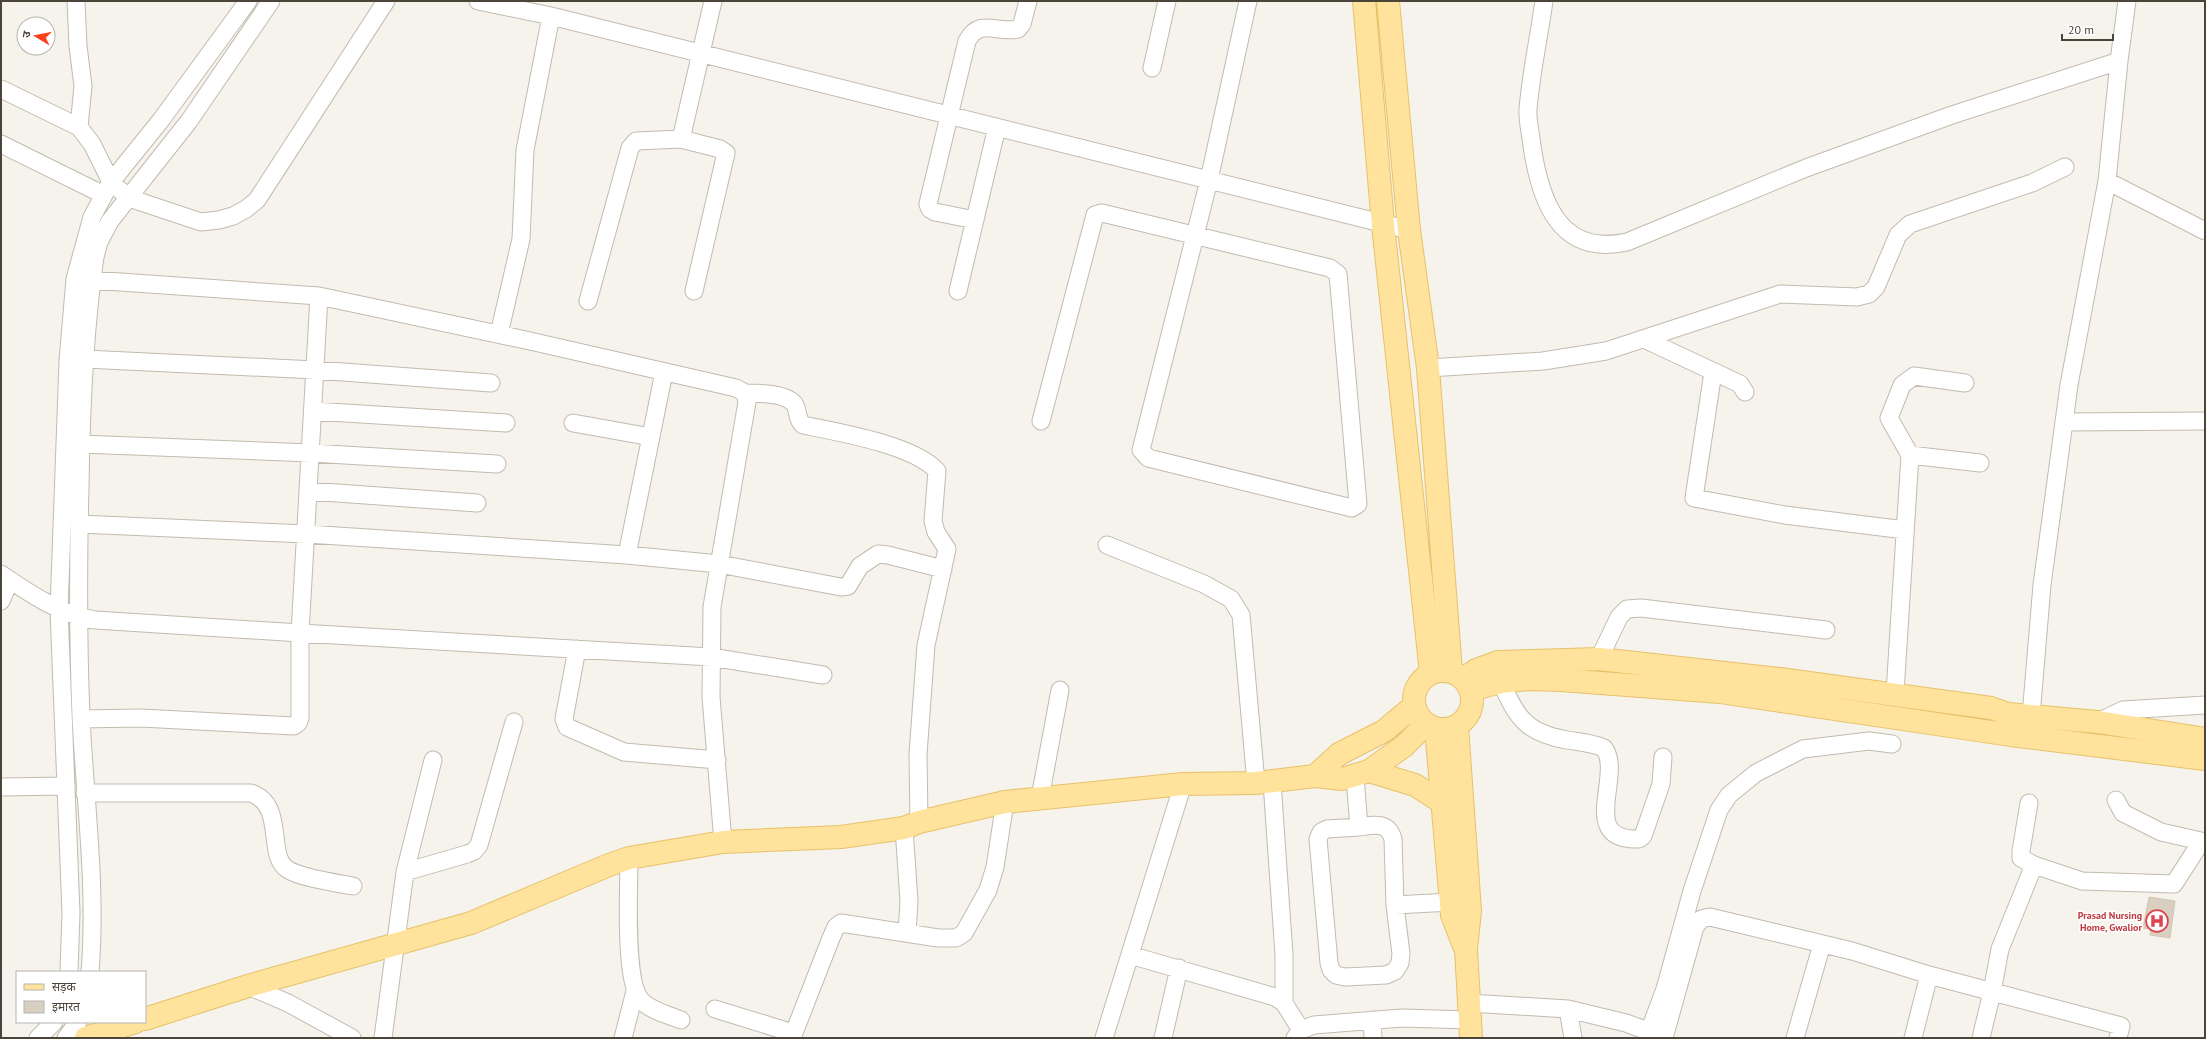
<svg xmlns="http://www.w3.org/2000/svg" width="2206" height="1039" viewBox="0 0 2206 1039" font-family="'PT Sans','Noto Sans Devanagari',sans-serif">
	<style>
		.building { fill: #d8cfc1; stroke: #d3c7b4 }
		.lines { fill: none; stroke-linecap: round; stroke-linejoin: round }
		.minor-casing { stroke: #c2bbae; stroke-width: 19 }
		.major-casing { stroke: #e6c16a; stroke-width: 24 }
		.minor { stroke: #fff; stroke-width: 17 }
		.major { stroke: #ffe39c; stroke-width: 22 }
		.labels { text-anchor: middle; stroke-width: 3; stroke-linejoin: round; paint-order: stroke }
		.health-label { font-size: 10px; font-weight: bold; fill: #be3a42; stroke: #fff; text-anchor: end }
	</style>
	<rect width="100%" height="100%" fill="#f6f3ec"/>
	<path class="building" d="M2149,897L2175,901L2170,938L2150,935L2151,929L2143,928Z"/>
	<g class="lines">
		<g class="minor-casing">
			<path id="minor" d="M76,1L78,46L83,86L79,127
				M478,1L551,16L1409,230
				M1544,1C1539,37 1531,73 1528,109C1527,121 1531,134 1532,146C1540,200 1559,257 1627,242L1806,168L1952,115L2119,61
				M1152,68L1167,1
				M1,89L79,127L92,144L111,182L129,198L201,222L219,220L233,216L246,209L257,200L386,1
				M681,139L720,149L726,153L694,291
				M1,144L104,195
				M2107,181L2205,231
				M975,220L935,212L930,209L928,204L967,41C980,17 997,34 1018,29L1022,24L1028,1
				M92,280L319,296L530,341L736,388L745,393L747,402L712,607L711,697L723,842
				M958,291L997,127
				M588,301L630,148L636,141L681,139L713,1
				M499,334L521,239L525,150L551,16
				M1644,339L1740,384L1745,392
				M85,359L316,370L491,383
				M1428,368L1543,361L1606,351L1780,294L1857,297L1869,294L1876,287L1898,235L1910,224L2032,183L2065,167
				M1713,372L1694,498L1785,515L1905,530
				M745,393C758,393 787,393 795,405C799,412 796,419 803,425C838,432 914,445 937,471L933,521L936,532L947,549L926,645L918,754L919,822
				M313,411L506,423
				M1041,421L1095,215L1102,213L1330,268L1338,274L1358,504L1352,508L1148,458L1141,450L1209,180L1248,1
				M2064,422L2205,421
				M573,423L651,437
				M80,444L311,453L497,464
				M1910,455L1980,463
				M309,491L477,503
				M79,524L307,534L627,555L719,564L841,587L848,586L860,566L878,554L888,555L943,569
				M1107,545L1204,584L1231,599L1241,615L1256,783
				M627,555L664,372
				M1,574C30,594 60,614 95,620L300,633L319,296
				M1,601L10,580
				M577,649L564,719L567,727L624,752L717,760
				M1599,659L1619,617L1627,609L1641,608L1826,630
				M1501,682C1517,718 1526,733 1567,740C1579,742 1592,743 1604,748C1624,775 1577,841 1639,839L1643,836L1661,784L1663,757
				M1895,693L1910,455L1889,418L1902,385L1914,376L1965,383
				M81,719L141,718L294,726L298,723L300,718V633L711,657L823,675
				M2098,722L2123,710L2205,705
				M2030,728L2042,585L2069,385L2107,181L2119,61L2127,1
				M1355,777L1359,827L1327,829L1321,832L1318,839L1329,963L1331,970L1336,975L1345,977L1386,975L1395,971L1400,963L1401,954L1395,905L1393,839C1388,821 1373,825 1359,827
				M1272,782L1284,955V1003
				M1,787L66,786
				M85,793H251C286,805 266,855 287,869C300,878 337,883 353,886
				M1040,798L1060,690
				M2116,800L2123,813L2161,832L2205,842
				M2029,803L2021,851V858L2034,865
				M904,828L909,901L907,933
				M629,858C629,886 624,979 640,999C648,1010 669,1015 681,1020
				M405,872L467,854L474,851L479,845L514,722
				M1395,905L1451,902
				M1130,955L1275,997L1284,1003L1301,1030
				M69,972L71,913L59,610L68,361L75,279L92,217L111,182L161,120L248,1
				M90,972C97,887 85,802 81,717C78,640 78,564 80,487C81,410 84,333 95,257L99,242L110,221L189,121L271,1
				M1929,975L2121,1026L2118,1038
				M248,986L288,1003L352,1038
				M1469,1003L1568,1009L1626,1023L1659,1035
				M715,1009L793,1033
				M1568,1009L1573,1038
				M1372,1020L1373,1038
				M1649,1032L1665,989L1692,891L1719,810L1729,795L1756,773L1803,749L1869,741L1892,744
				M38,1038L54,1022
				M66,1038L78,1022
				M383,1038L405,872L433,760
				M623,1038L635,991
				M792,1038L831,938L836,927L841,923L938,938H956L964,933L988,890L995,867L1005,802
				M1104,1038L1183,784
				M1163,1038L1179,968
				M1295,1038L1301,1030L1314,1025L1402,1018L1470,1020
				M1664,1038L1695,927L1701,919L1710,917L1852,951L1929,975L1913,1038
				M1795,1038L1822,944
				M1981,1038L1992,992L2000,949L2034,865L2082,881L2174,884L2201,842"/>
		</g>
		<g class="major-casing">
			<path id="major" d="M1364,1L1383,225L1431,673
				M1388,1L1409,230L1428,368L1451,672
				M1414 700a29 29 0 1 1 58 0a29 29 0 1 1-58 0Z
				M1463,679L1476,670L1498,662L1599,659L1780,679L1991,708L2008,714L2098,722L2205,739
				M1470,690L1501,682L1528,679L1561,680L1720,692L2011,735L2205,759
				M1457,726L1470,911L1466,949L1471,1038
				M1436,728L1452,915L1464,946
				M1369,771L1415,785L1443,803
				M1315,776L1339,754L1384,731L1414,706
				M145,1019L248,986L471,923L609,865L629,858L723,842L841,837L904,828L919,822L1005,802L1183,784L1256,783L1315,776L1342,779L1369,771L1404,746L1426,724
				M86,1038L135,1022"/>
		</g>
		<use href="#minor" class="minor"/>
		<use href="#major" class="major"/>
	</g>
	<defs>
		<g id="hospital-ring" transform="scale(1.15)"><circle r="9.5" fill="#fff" stroke="#e0444e" stroke-width="1.5"/><path d="M-5-5h3v3.5h4V-5h3V5h-3V1.5h-4V5h-3Z" fill="#e0444e"/></g>
	</defs>
	<g fill-rule="evenodd">
		<use href="#hospital-ring" x="2157" y="921"/>
	</g>
	<g class="labels">
		<g class="health-label">
			<text x="2142" y="919">Prasad Nursing<tspan x="2142" dy="12">Home, Gwalior</tspan></text>
		</g>
	</g>
	<rect width="2206" height="1039" fill="none" stroke="#4b4439" stroke-width="4"/>
	<rect x="16" y="971" width="130" height="52" fill="#ffffff" stroke="#b7b4b0"/>
	<rect x="24" y="984" width="20" height="6" fill="#ffe39c" stroke="#b7b4b0"/>
	<text x="52" y="991" font-size="12" fill="#4b4439">सड़क</text>
	<rect x="24" y="1001" width="20" height="12" fill="#d8cfc1" stroke="#b7b4b0"/>
	<text x="52" y="1011" font-size="12" fill="#4b4439">इमारत</text>
	<g transform="translate(36 36) rotate(280)"><circle r="19" fill="#ffffff" stroke="#b7b4b0"/>
	<path d="M0-3L7 15L0 10L-7 15Z" fill="#fc3f1d"/>
	<text y="-6" font-size="11" font-weight="bold" text-anchor="middle" fill="#4b4439">उ</text>
	</g>
	<path d="M2062 34v6h51v-6" fill="none" stroke="#4b4439" stroke-width="2"/>
	<text x="2068" y="34" font-size="12" fill="#4b4439" stroke="#ffffff" stroke-width="3" paint-order="stroke">20 m</text>
</svg>
